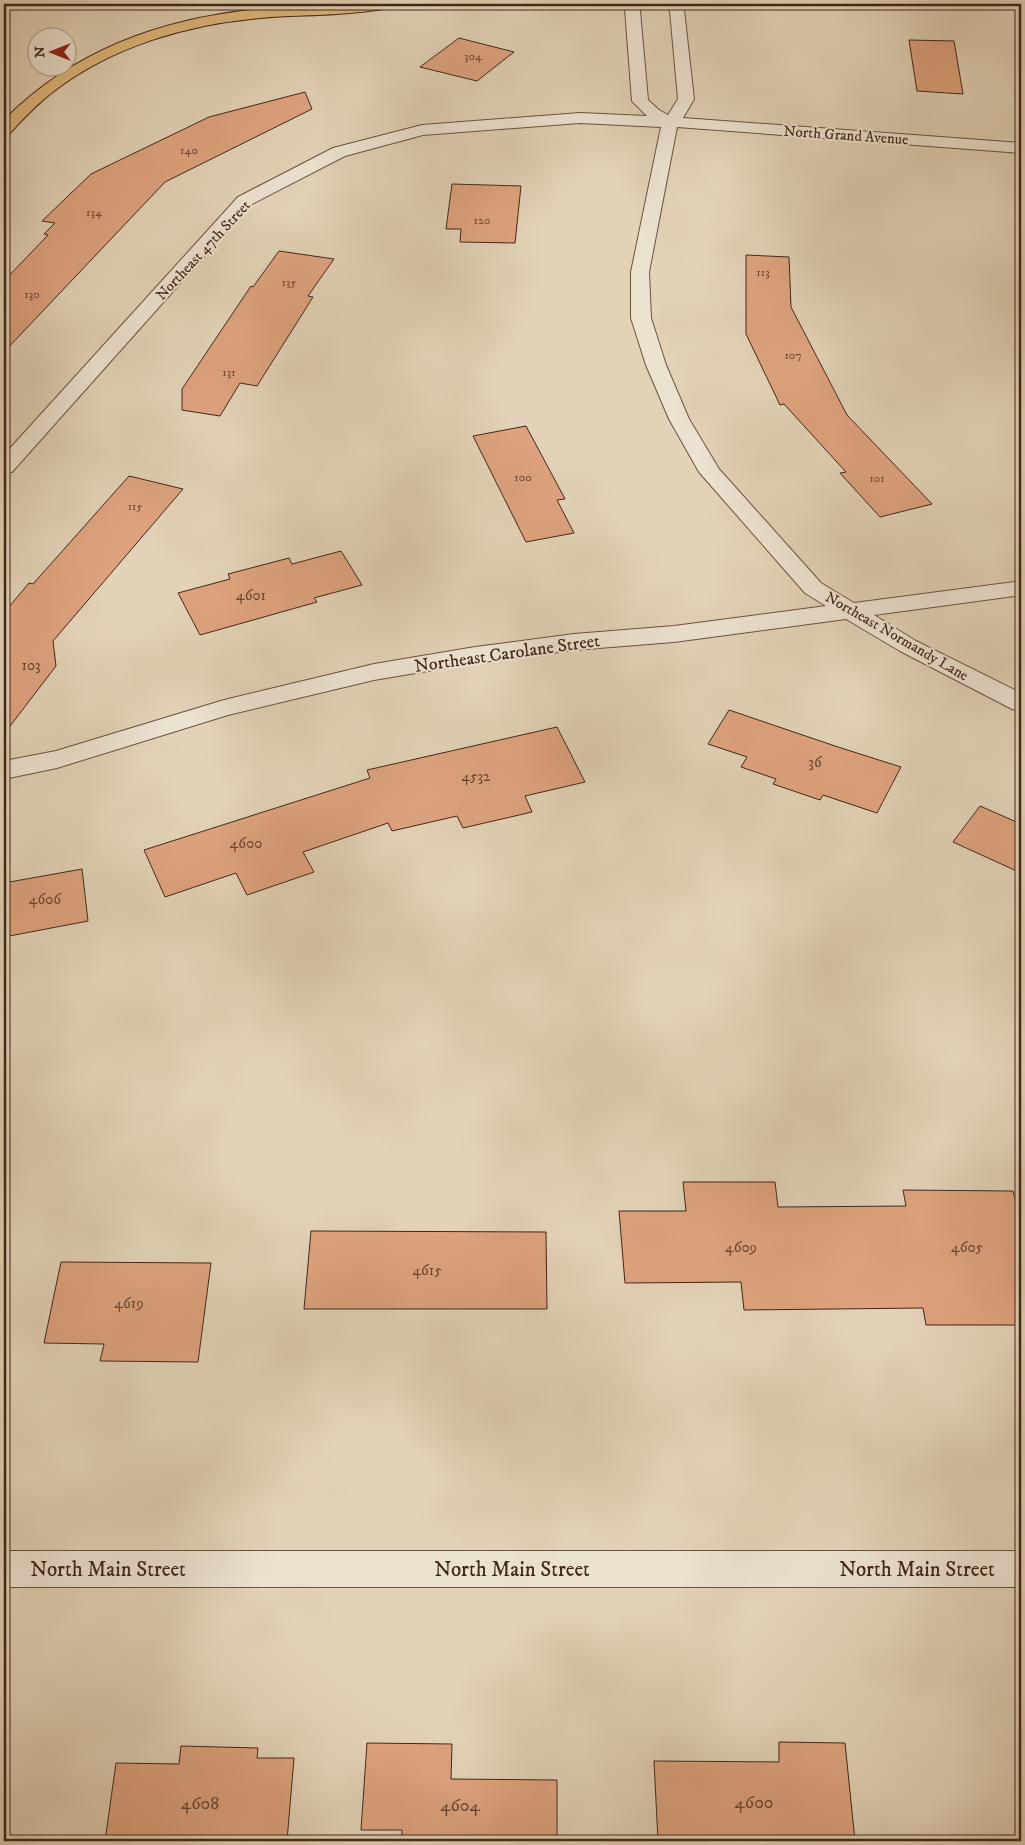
<svg xmlns="http://www.w3.org/2000/svg" width="1025" height="1845" viewBox="0 0 1025 1845" font-family="'IM FELL DW Pica',serif">
	<style>
		.building { fill: #dea37e; stroke: #41271a }
		.lines { fill: none; stroke-linecap: round; stroke-linejoin: round }
		.minor-casing { stroke: #695241; stroke-width: 2 }
		.highway-casing { stroke: #41271a; stroke-width: 2 }
		.minor { fill: #ece2d0; fill-rule: evenodd }
		.highway { fill: #e1b97c; fill-rule: evenodd }
		.labels { text-anchor: middle; stroke-width: 4; stroke-linejoin: round; paint-order: stroke }
		.far-number-label { font-size: 12px; fill: #684633 }
		.far-street-label { font-size: 15px; fill: #41271a; stroke: #ece2d0 }
		.number-label { font-size: 15px; fill: #684633 }
		.street-label { font-size: 18px; fill: #41271a; stroke: #ece2d0 }
		.near-number-label { font-size: 18px; fill: #684633 }
		.near-street-label { font-size: 21px; fill: #41271a; stroke: #ece2d0 }
	</style>
	<rect width="100%" height="100%" fill="#e2d2b7"/>
	<filter id="stains"><feTurbulence type="fractalNoise" baseFrequency=".004" numOctaves="4"/><feColorMatrix values="0 0 0 0 .2 0 0 0 0 .09 0 0 0 0 .02 0 0 0 .5 -.17"/></filter>
	<radialGradient id="worn" r=".72"><stop offset=".6" stop-color="#630" stop-opacity="0"/><stop offset="1" stop-color="#630" stop-opacity=".3"/></radialGradient>
	<path class="building" d="M459,38L514,52L477,81L420,67Z
		M909,40L954,41L963,94L917,91Z
		M305,92L312,109L165,182L4,352V281L48,235L44,234L55,223L42,221L91,174L209,117Z
		M452,184L521,186L515,243L460,242L461,229H446Z
		M279,251L334,259L308,296L313,297L257,386L240,383L220,416L182,410V389L251,286L253,287Z
		M746,255L789,257L791,307L847,415L932,504L880,517L840,473L846,472L784,404L780,405L746,334Z
		M526,426L565,499L557,500L574,533L526,542L473,436Z
		M129,476L183,489L53,641L56,666L4,734V613L29,583L33,584Z
		M341,551L362,585L314,598L317,602L200,635L178,593L230,579L228,574L289,558L292,564Z
		M729,710L838,747L901,767L877,813L823,795L820,800L773,784L776,779L741,767L747,757L708,744Z
		M557,727L585,782L525,796L532,812L463,828L457,816L392,831L388,823L303,852L314,872L247,895L236,873L165,897L144,850L370,778L367,770Z
		M980,806L1021,824V873L953,842Z
		M82,869L88,921L4,937V883Z
		M683,1182H775L778,1207L906,1206L903,1190L1013,1191L1016,1202H1021V1325H926L923,1308L744,1310L741,1282L625,1283L619,1211H686Z
		M311,1231L546,1232L547,1309H304Z
		M61,1262L211,1263L198,1362L100,1361L104,1344L44,1343Z
		M779,1742L845,1743L855,1841H658L654,1761L779,1762Z
		M367,1743L452,1744L451,1779L557,1780V1841H402V1830H361Z
		M181,1746L258,1748L257,1758H294L287,1841H105L116,1763L179,1764Z"/>
	<g class="lines">
		<g class="minor-casing">
			<path id="minor" d="M630,4H647L640,11L648,100L659,110L668,115L678,99L670,11L663,4H679L684,10L694,99L683,118L1021,143V153L677,127L649,272L651,318L666,365L689,419L719,469L821,583L854,603L1021,581V595L874,615L916,641L1021,693V711L1012,709L900,651L846,619L674,642L574,650L475,663L374,680L228,715L57,768L4,779V761L56,751L224,700L374,664L475,647L574,634L674,626L826,606L805,593L699,472L669,419L646,365L631,318V272L661,127L580,123L423,135L345,156L250,205L12,472L4,473V455L238,197L333,148L422,125L580,113L647,116L632,101L625,9Z
				M4,1551H1021V1587H4Z"/>
		</g>
		<g class="highway-casing">
			<path id="highway" d="M357,4H397L395,7L390,8C372,11 355,13 337,14C311,16 286,15 261,18C188,24 113,46 54,91C38,103 24,118 10,133L4,134V120C74,50 160,19 259,9C291,5 324,7 357,4Z"/>
		</g>
		<use href="#minor" class="minor"/>
		<use href="#highway" class="highway"/>
	</g>
	<g class="labels">
		<g class="far-number-label">
			<text x="473" y="60">304</text>
			<text x="189" y="154">140</text>
			<text x="94" y="216">134</text>
			<text x="482" y="224">120</text>
			<text x="763" y="276">113</text>
			<text x="289" y="286">135</text>
			<text x="32" y="298">130</text>
			<text x="793" y="359">107</text>
			<text x="229" y="376">131</text>
			<text x="523" y="481">100</text>
			<text x="877" y="482">101</text>
			<text x="135" y="510">115</text>
		</g>
		<g class="far-street-label">
			<text transform="translate(846 135) rotate(4)" y="5">North Grand Avenue</text>
			<text transform="translate(203 250) rotate(-47)" y="5">Northeast 47th Street</text>
			<text transform="translate(897 636) rotate(30)" y="5">Northeast Normandy Lane</text>
		</g>
		<g class="number-label">
			<text x="251" y="600">4601</text>
			<text x="31" y="670">103</text>
			<text x="815" y="767">36</text>
			<text x="476" y="781">4532</text>
			<text x="246" y="848">4600</text>
			<text x="45" y="904">4606</text>
			<text x="741" y="1252">4609</text>
			<text x="967" y="1252">4605</text>
			<text x="427" y="1275">4615</text>
			<text x="129" y="1308">4619</text>
		</g>
		<g class="street-label">
			<text transform="translate(507 653) rotate(-8)" y="6">Northeast Carolane Street</text>
		</g>
		<g class="near-number-label">
			<text x="754" y="1808">4600</text>
			<text x="200" y="1809">4608</text>
			<text x="460" y="1811">4604</text>
		</g>
		<g class="near-street-label">
			<text x="108" y="1576">North Main Street</text>
			<text x="512" y="1576">North Main Street</text>
			<text x="917" y="1576">North Main Street</text>
		</g>
	</g>
	<rect width="1025" height="1845" fill="none" stroke="#e2d2b7" stroke-width="20"/>
	<rect x="5" y="5" width="1015" height="1835" fill="none" stroke="#41271a" stroke-width="2.5"/>
	<rect x="10" y="10" width="1005" height="1825" fill="none" stroke="#41271a"/>
	<g transform="translate(52 52) rotate(270)"><circle r="24" fill="#ece2d0" stroke="#a89787"/>
	<path d="M0-4L9 19L0 12L-9 19Z" fill="#8f2418"/>
	<text y="-8" font-size="14" font-weight="bold" text-anchor="middle" fill="#41271a">N</text>
	</g>
	<rect width="100%" height="100%" filter="url(#stains)"/>
	<rect width="100%" height="100%" fill="url(#worn)"/>
</svg>
